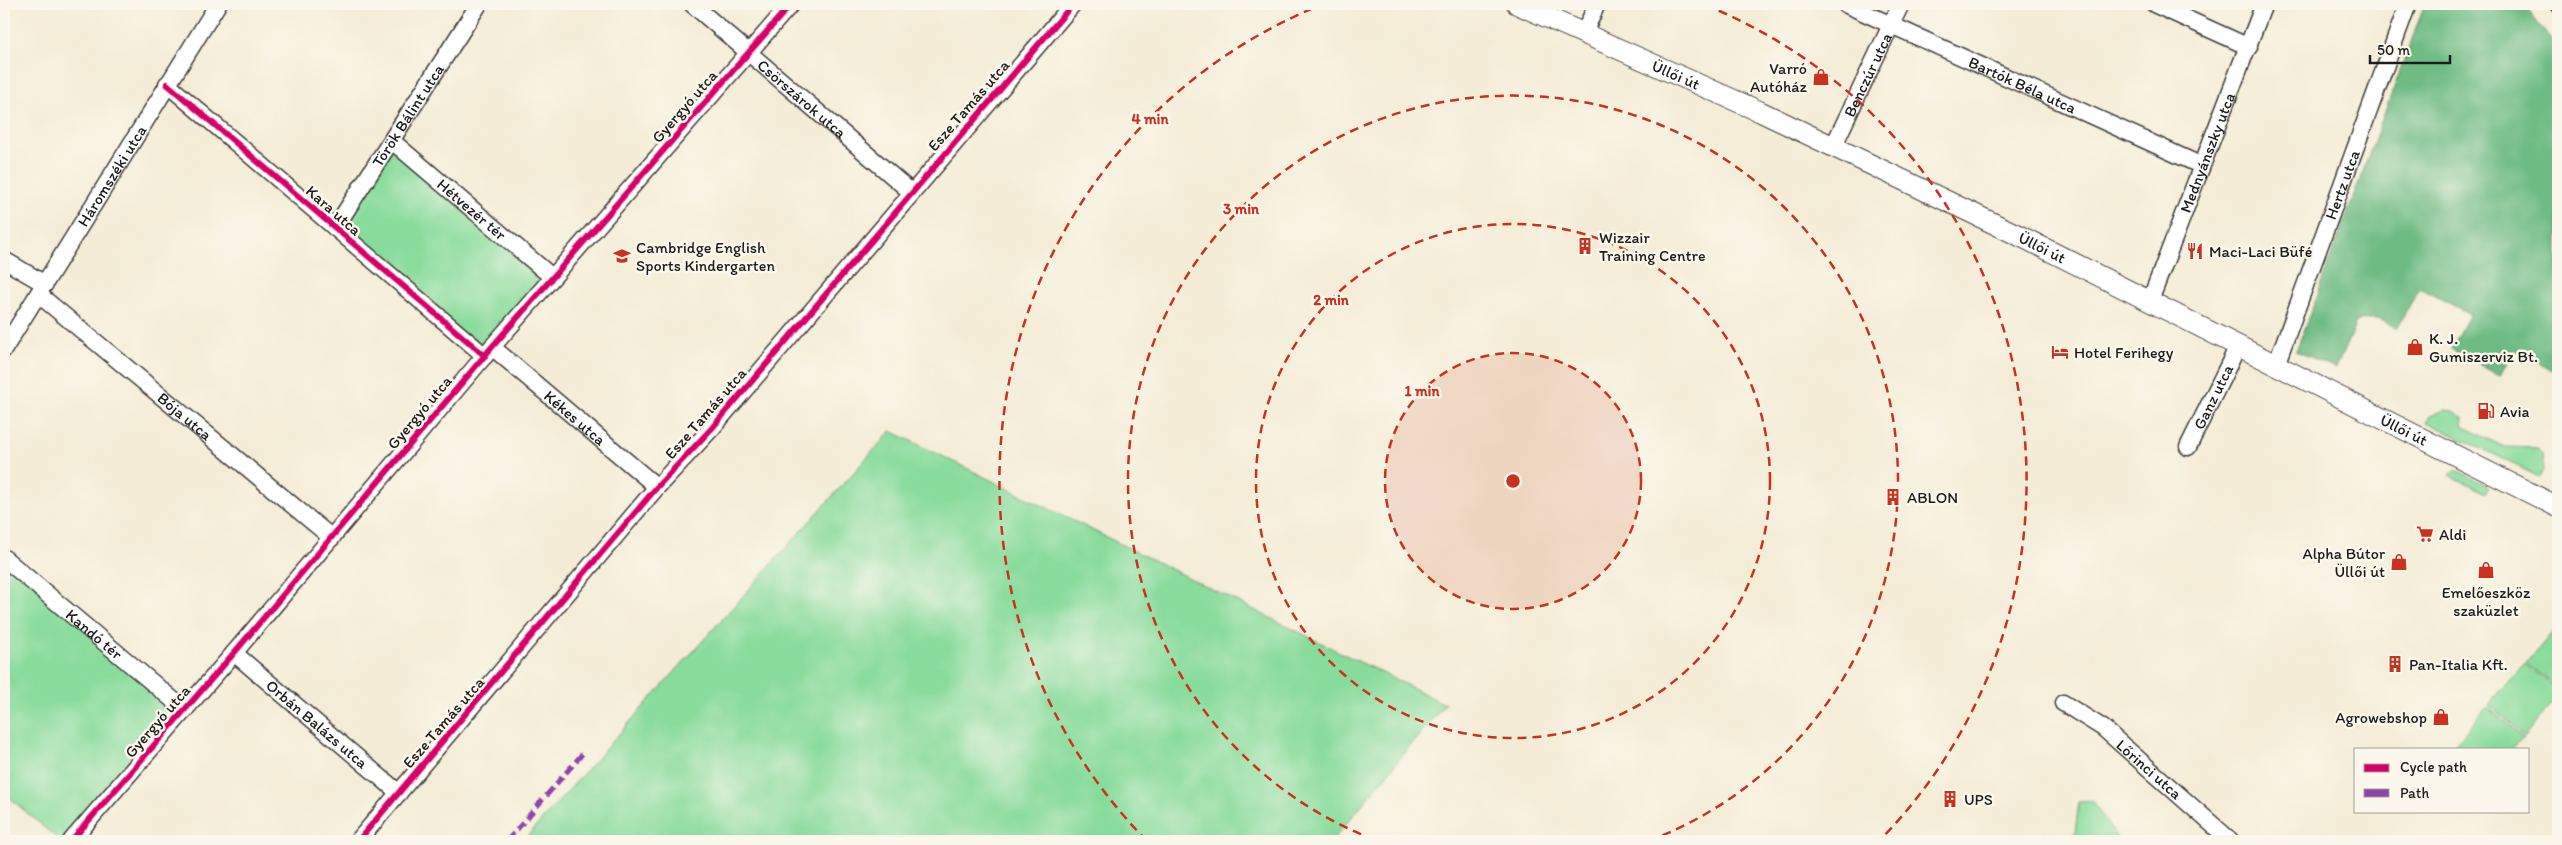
<svg xmlns="http://www.w3.org/2000/svg" width="2562" height="845" viewBox="0 0 2562 845" font-family="Itim,sans-serif">
	<style>
		.green { fill: #89db9c; stroke: #527c5c }
		.forest { fill: #6ebb84; stroke: #456c50 }
		.lines { fill: none; stroke-linecap: round; stroke-linejoin: round }
		.minor-casing { stroke: #3c3b38; stroke-width: 19 }
		.major-casing { stroke: #3c3b38; stroke-width: 22 }
		.minor { stroke: #fff; stroke-width: 16 }
		.major { stroke: #fff; stroke-width: 20 }
		.rail { stroke: #1c1c1c; stroke-width: 3 }
		.quiet { stroke: #8e44ad; stroke-width: 5; stroke-dasharray: 10 5; stroke-linecap: butt }
		.cycleway-casing { stroke: #fbf7ec; stroke-width: 9 }
		.cycleway { stroke: #d6006c; stroke-width: 6 }
		.ring { fill: none; stroke: #c8321e; stroke-width: 2.5; stroke-dasharray: 9 6 }
		.labels { text-anchor: middle; stroke-width: 5; stroke-linejoin: round; paint-order: stroke }
		.poi-label { font-size: 16px; fill: #1c1c1c; stroke: #fbf7ec; text-anchor: start }
		.street-label { font-size: 16px; fill: #1c1c1c; stroke: #fbf7ec }
		.centre { fill: #c8321e; stroke: #fbf7ec; stroke-width: 2.5 }
		.ring-label { font-size: 15px; text-anchor: middle; font-weight: bold; fill: #c8321e; stroke: #fbf7ec; stroke-width: 5; stroke-linejoin: round; paint-order: stroke }
	</style>
	<rect width="100%" height="100%" fill="#fbf7ec"/>
	<filter id="ink" filterUnits="userSpaceOnUse"><feTurbulence type="fractalNoise" baseFrequency=".02" numOctaves="2"/><feDisplacementMap in="SourceGraphic" scale="10" xChannelSelector="R" yChannelSelector="G"/><feConvolveMatrix kernelMatrix="1 2 1 2 8 2 1 2 1" color-interpolation-filters="sRGB"/></filter>
	<filter id="wash" filterUnits="userSpaceOnUse"><feTurbulence type="fractalNoise" baseFrequency=".0096" numOctaves="4" result="noise"/><feDisplacementMap in="SourceGraphic" scale="20" xChannelSelector="R" yChannelSelector="G"/><feGaussianBlur stdDeviation="1.12" result="paint"/><feColorMatrix in="noise" values="0 0 0 0 0 0 0 0 0 0 0 0 0 0 0 0 0 1.4 0 .05"/><feComposite in="paint" operator="in"/></filter>
	<g filter="url(#wash)">
		<rect width="100%" height="100%" fill="#f4ecd6"/>
		<path class="green" d="M392,141L552,277L485,356L335,228Z
			M2445,410L2454,411L2463,418L2462,426L2504,447L2537,448L2542,453L2544,470L2539,477L2427,422L2430,416Z
			M891,431L1445,704L1332,841H523Z
			M2455,469L2489,487L2486,493L2450,475Z
			M4,558L185,710L71,841H60L4,793Z
			M2558,626V689L2527,662Z
			M2526,663L2558,691V697L2524,736L2488,705Z
			M2487,707L2523,738L2513,749H2451Z
			M2092,801L2119,841H2032L2044,832L2054,840H2070L2075,832L2079,802Z"/>
		<path class="forest" d="M2425,4H2523L2558,49V374L2513,349L2500,376L2451,349L2470,314L2420,288L2396,328C2381,319 2373,315 2356,323L2336,368L2296,351Z"/>
	</g>
	<g filter="url(#ink)">
		<g class="lines">
			<g class="minor-casing">
				<g id="minor">
					<path id="s1" d="M692,4L911,192"/>
					<path id="s2" d="M1845,4L2200,165"/>
					<path d="M2154,4L2249,47"/>
					<path d="M1584,33L1597,4"/>
					<path d="M167,84L485,356"/>
					<path id="s3" d="M392,141L552,277"/>
					<path id="s4" d="M1833,147L1901,4"/>
					<path id="s5" d="M335,228L479,4"/>
					<path d="M4,260L45,284"/>
					<path id="s6" d="M38,294L332,538"/>
					<path id="s7" d="M2150,301L2264,4"/>
					<path id="s8" d="M492,347L657,487"/>
					<path id="s9" d="M4,349L218,4"/>
					<path id="s10" d="M2276,365L2408,4"/>
					<path id="s11" d="M2188,447L2238,346"/>
					<path id="s12" d="M4,558L185,710"/>
					<path id="s13" d="M234,653L399,793"/>
					<path id="s14" d="M2063,703L2103,728L2231,841"/>
					<path d="M71,841L234,653L492,347L791,4"/>
					<path d="M358,841L657,487L712,428L1073,4"/>
				</g>
			</g>
			<g class="major-casing">
				<g id="major">
					<path id="s15" d="M1517,4L1761,112L2024,238L2558,507"/>
				</g>
			</g>
			<use href="#minor" class="minor"/>
			<use href="#major" class="major"/>
			<path class="rail" d="M2550,4L2558,15"/>
			<path class="quiet" d="M507,841L583,753"/>
			<g class="cycleway-casing">
				<path id="cycleway" d="M167,84L485,356
					M71,841L234,653L492,347L791,4
					M358,841L657,487L712,428L1073,4"/>
			</g>
			<use href="#cycleway" class="cycleway"/>
		</g>
	</g>
	<circle cx="1513" cy="481" r="128" fill="#c8321e" fill-opacity=".12"/>
	<g class="ring">
		<circle cx="1513" cy="481" r="128"/>
		<circle cx="1513" cy="481" r="257"/>
		<path d="M1375 840A385 385 0 1 1 1651 840"/>
		<path d="M1147 841A513 513 0 0 1 1321 5M1705 5A513 513 0 0 1 1879 841"/>
	</g>
	<defs>
		<g id="shop-bare" transform="scale(1.35)"><path d="M-5-2.5h2.3a2.7 3.5 0 0 1 5.4 0H5L5.5 6h-11ZM-1.5-2.5h3a1.5 2.3 0 0 0-3 0Z" fill="#c8321e" stroke="#fbf7ec" stroke-width="2.5" paint-order="stroke"/></g>
		<g id="building-bare" transform="scale(1.35)"><path d="M-4-6H4V6H1V3H-1V6H-4ZM-2.5-4.3h1.7v1.8h-1.7ZM.8-4.3h1.7v1.8H.8ZM-2.5-1h1.7V.8h-1.7ZM.8-1h1.7V.8H.8Z" fill="#c8321e" stroke="#fbf7ec" stroke-width="2.5" paint-order="stroke"/></g>
		<g id="restaurant-bare" transform="scale(1.35)"><path d="M-5-6h1v4h1v-4h1v4h1v-4h1v5L-1.5 .5V6h-2V.5L-5-1ZM5-6V6H3V1.5H1.5Q1.5-4 5-6Z" fill="#c8321e" stroke="#fbf7ec" stroke-width="2.5" paint-order="stroke"/></g>
		<g id="school-bare" transform="scale(1.35)"><path d="M0-5L7-2L0 1L-7-2ZM-4 1L0 2.5L4 1V4Q0 6-4 4Z" fill="#c8321e" stroke="#fbf7ec" stroke-width="2.5" paint-order="stroke"/></g>
		<g id="hotel-bare" transform="scale(1.35)"><path d="M-6-4.5h1.5V1H6V5H4.5V3h-9V5H-6ZM-4 0a1.8 1.8 0 1 1 3.6 0ZM.5 0V-2.5h3Q6-2.5 6 0Z" fill="#c8321e" stroke="#fbf7ec" stroke-width="2.5" paint-order="stroke"/></g>
		<g id="fuel-bare" transform="scale(1.35)"><path d="M-5.5-6h7V0h2V4h1.3V-2.5L3-4.5l.8-.8L6-3V5H2.5V1h-1V6h-7ZM-4.2-4.7v3.2H.2V-4.7Z" fill="#c8321e" stroke="#fbf7ec" stroke-width="2.5" paint-order="stroke"/></g>
		<g id="supermarket-bare" transform="scale(1.35)"><path d="M-6-5.5h2.5l.6 2H6L4.5 2H-2.5L-4.4-4H-6ZM-1.5 3.2a1.3 1.3 0 1 0 .1 0ZM3 3.2a1.3 1.3 0 1 0 .1 0Z" fill="#c8321e" stroke="#fbf7ec" stroke-width="2.5" paint-order="stroke"/></g>
	</defs>
	<g fill-rule="evenodd">
		<use href="#shop-bare" x="1821" y="77"/>
		<use href="#building-bare" x="1585" y="246"/>
		<use href="#restaurant-bare" x="2195" y="251"/>
		<use href="#school-bare" x="622" y="256"/>
		<use href="#shop-bare" x="2415" y="347"/>
		<use href="#hotel-bare" x="2060" y="352"/>
		<use href="#fuel-bare" x="2486" y="411"/>
		<use href="#building-bare" x="1893" y="497"/>
		<use href="#supermarket-bare" x="2425" y="534"/>
		<use href="#shop-bare" x="2399" y="562"/>
		<use href="#shop-bare" x="2486" y="570"/>
		<use href="#building-bare" x="2395" y="664"/>
		<use href="#shop-bare" x="2441" y="717"/>
		<use href="#building-bare" x="1950" y="799"/>
	</g>
	<g class="labels">
		<g class="poi-label">
			<text x="1807" y="74" text-anchor="end">Varró<tspan x="1807" dy="18">Autóház</tspan></text>
			<text x="1599" y="243">Wizzair<tspan x="1599" dy="18">Training Centre</tspan></text>
			<text x="636" y="253">Cambridge English<tspan x="636" dy="18">Sports Kindergarten</tspan></text>
			<text x="2209" y="257">Maci-Laci Büfé</text>
			<text x="2429" y="344">K. J.<tspan x="2429" dy="18">Gumiszerviz Bt.</tspan></text>
			<text x="2074" y="358">Hotel Ferihegy</text>
			<text x="2500" y="417">Avia</text>
			<text x="1907" y="503">ABLON</text>
			<text x="2439" y="540">Aldi</text>
			<text x="2385" y="559" text-anchor="end">Alpha Bútor<tspan x="2385" dy="18">Üllői út</tspan></text>
			<text x="2486" y="598" text-anchor="middle">Emelőeszköz<tspan x="2486" dy="18">szaküzlet</tspan></text>
			<text x="2409" y="670">Pan-Italia Kft.</text>
			<text x="2427" y="723" text-anchor="end">Agrowebshop</text>
			<text x="1964" y="805">UPS</text>
		</g>
		<g class="street-label">
			<text dy="6" stroke="none"><textPath href="#s15" startOffset="174">Üllői út</textPath></text>
			<text dy="6" stroke="none"><textPath href="#s4" startOffset="80">Benczúr utca</textPath></text>
			<text dy="6" stroke="none"><textPath href="#s2" startOffset="195">Bartók Béla utca</textPath></text>
			<text dy="6" stroke="none"><textPath href="#s1" startOffset="145">Csörszárok utca</textPath></text>
			<text transform="translate(968 105) rotate(-49)" y="6">Esze Tamás utca</text>
			<text transform="translate(684 106) rotate(-49)" y="6">Gyergyó utca</text>
			<text dy="6" stroke="none"><textPath href="#s5" startOffset="134">Török Bálint utca</textPath></text>
			<text dy="6" stroke="none"><textPath href="#s7" startOffset="159">Mednyánszky utca</textPath></text>
			<text dy="6" stroke="none"><textPath href="#s9" startOffset="204">Háromszéki utca</textPath></text>
			<text dy="6" stroke="none"><textPath href="#s10" startOffset="192">Hertz utca</textPath></text>
			<text dy="6" stroke="none"><textPath href="#s3" startOffset="105">Hétvezér tér</textPath></text>
			<text transform="translate(334 210) rotate(41)" y="6">Kara utca</text>
			<text dy="6" stroke="none"><textPath href="#s15" startOffset="579">Üllői út</textPath></text>
			<text dy="6" stroke="none"><textPath href="#s11" startOffset="56">Ganz utca</textPath></text>
			<text transform="translate(419 412) rotate(-50)" y="6">Gyergyó utca</text>
			<text transform="translate(705 413) rotate(-49)" y="6">Esze Tamás utca</text>
			<text dy="6" stroke="none"><textPath href="#s6" startOffset="191">Bója utca</textPath></text>
			<text dy="6" stroke="none"><textPath href="#s8" startOffset="109">Kékes utca</textPath></text>
			<text dy="6" stroke="none"><textPath href="#s15" startOffset="984">Üllői út</textPath></text>
			<text dy="6" stroke="none"><textPath href="#s12" startOffset="118">Kandó tér</textPath></text>
			<text transform="translate(157 721) rotate(-49)" y="6">Gyergyó utca</text>
			<text transform="translate(443 722) rotate(-49)" y="6">Esze Tamás utca</text>
			<text dy="6" stroke="none"><textPath href="#s13" startOffset="109">Orbán Balázs utca</textPath></text>
			<text dy="6" stroke="none"><textPath href="#s14" startOffset="109">Lőrinci utca</textPath></text>
		</g>
	</g>
	<circle cx="1513" cy="481" r="8" class="centre"/>
	<g class="ring-label">
		<text x="1150" y="124">4 min</text>
		<text x="1241" y="214">3 min</text>
		<text x="1331" y="305">2 min</text>
		<text x="1422" y="396">1 min</text>
	</g>
	<rect width="2562" height="845" fill="none" stroke="#fbf7ec" stroke-width="20"/>
	<rect x="2354" y="748" width="175" height="65" fill="#fbf7ec" stroke="#a29f99"/>
	<rect x="2364" y="764" width="25" height="8" fill="#d6006c" stroke="#a29f99"/>
	<text x="2400" y="772" font-size="15" fill="#1c1c1c">Cycle path</text>
	<rect x="2364" y="789" width="25" height="8" fill="#8e44ad" stroke="#a29f99"/>
	<text x="2400" y="798" font-size="15" fill="#1c1c1c">Path</text>
	<path d="M2370 55v8h80v-8" fill="none" stroke="#1c1c1c" stroke-width="2.5"/>
	<text x="2377" y="55" font-size="15" fill="#1c1c1c" stroke="#fbf7ec" stroke-width="4" paint-order="stroke">50 m</text>
</svg>
